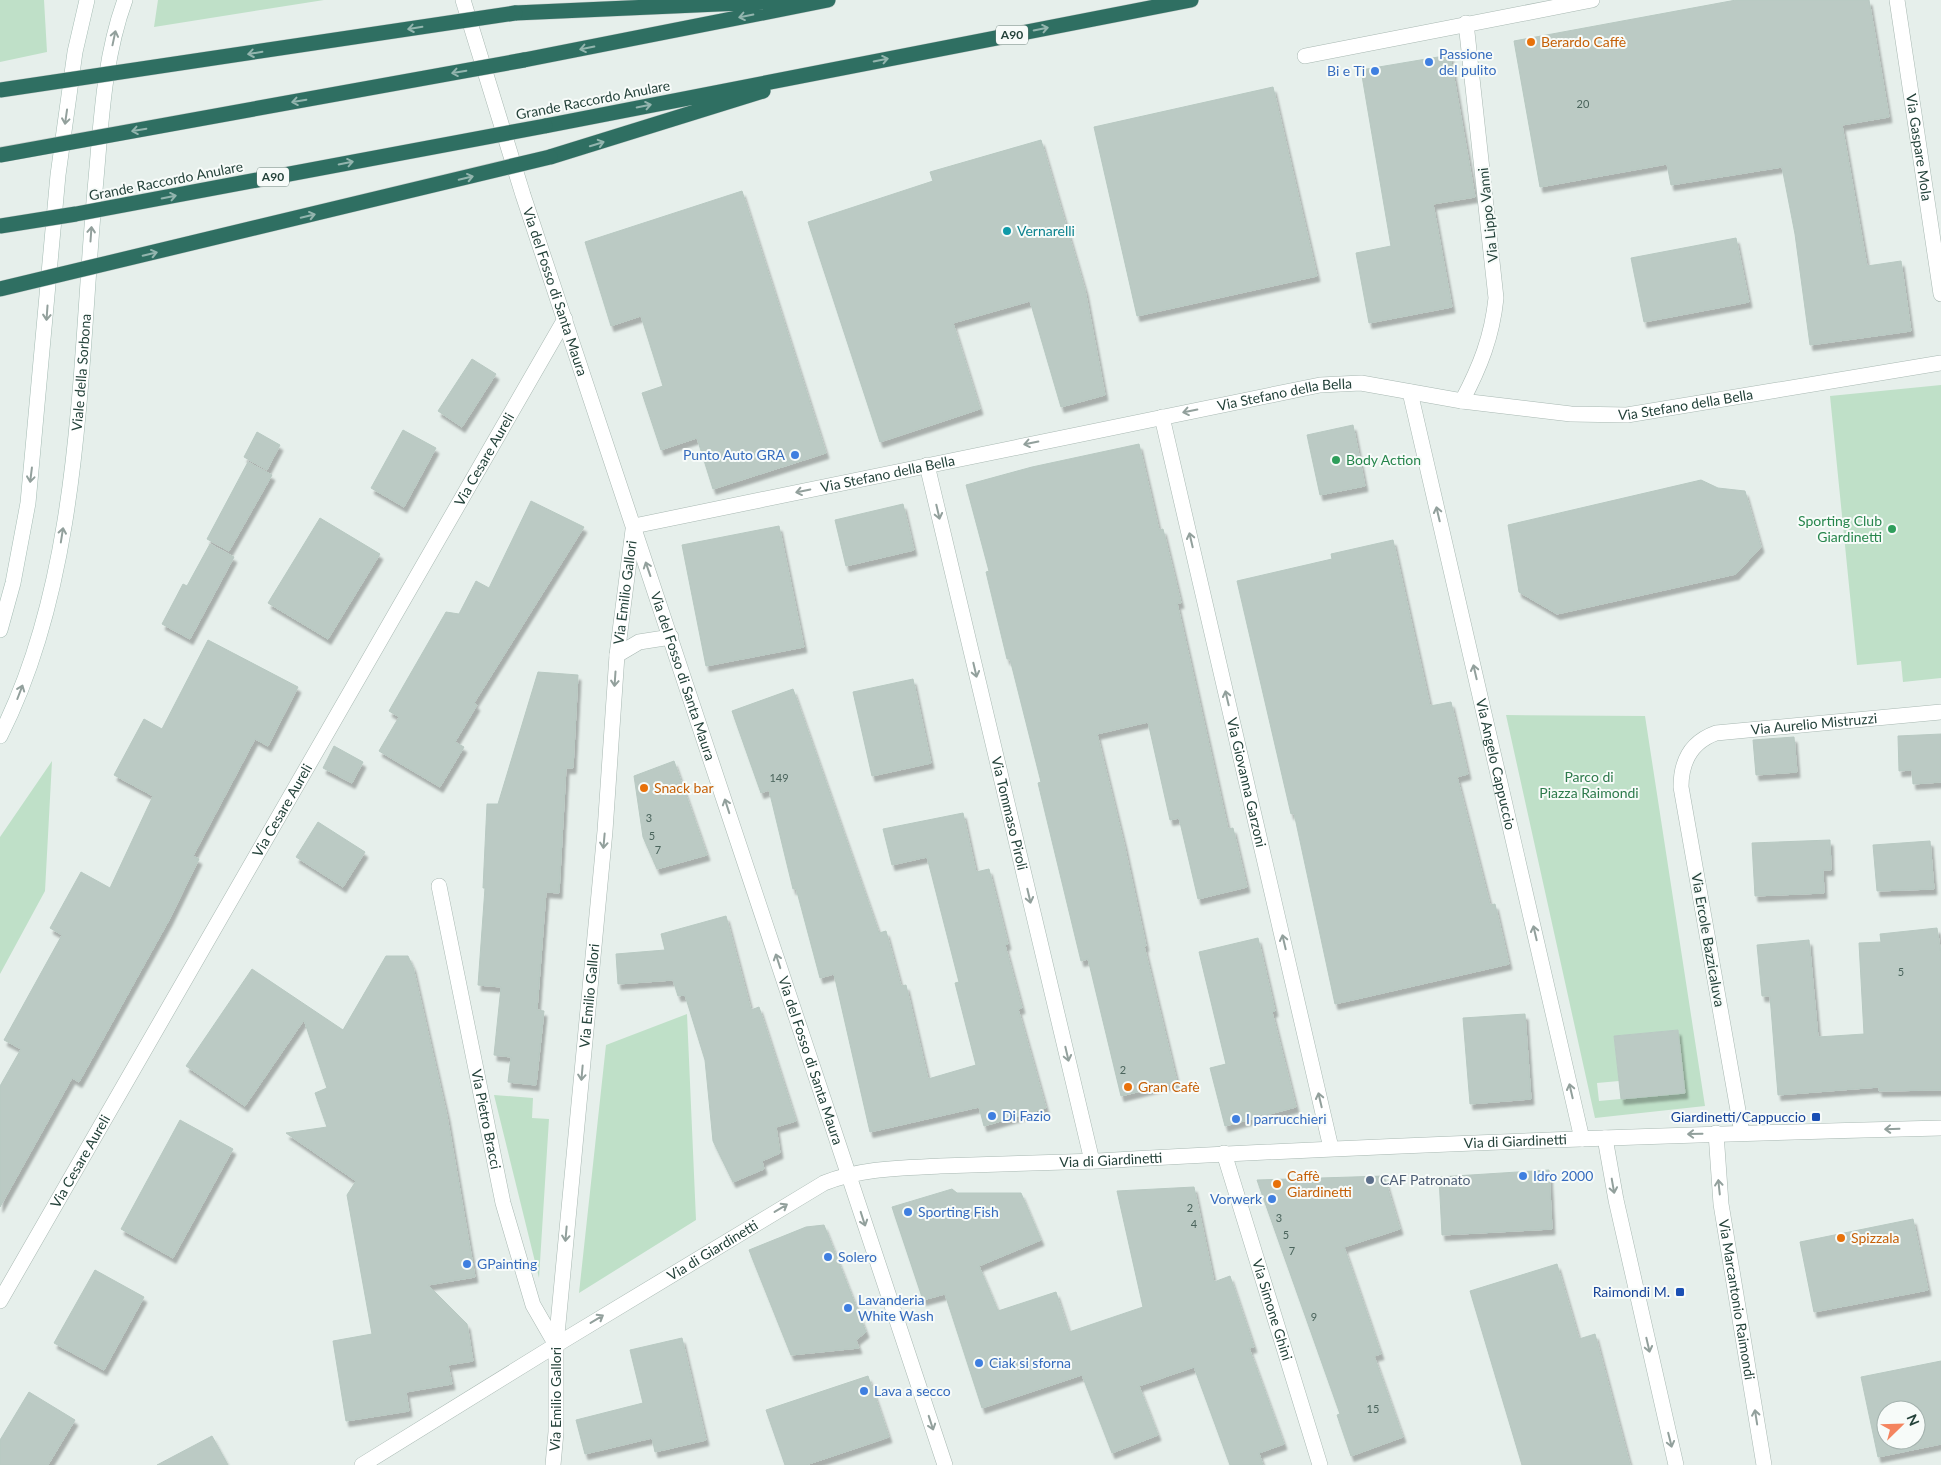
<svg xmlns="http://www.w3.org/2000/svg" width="1941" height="1465" viewBox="0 0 1941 1465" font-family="Lato,sans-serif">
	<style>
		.green { fill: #bfe0c8; fill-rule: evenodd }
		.building { fill: #bbcac4; stroke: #b8c9c2; fill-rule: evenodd; filter: url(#shadow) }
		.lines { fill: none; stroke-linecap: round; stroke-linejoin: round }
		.street-casing { stroke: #a8b8b2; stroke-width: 16 }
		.secondary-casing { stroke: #a4bbb3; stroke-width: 16 }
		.highway-casing { stroke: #c2cac8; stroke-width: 16 }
		.street { stroke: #fff; stroke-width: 15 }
		.secondary { stroke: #fff; stroke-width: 15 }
		.highway { stroke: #2f6f62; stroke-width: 15 }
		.highway-bridge-casing { stroke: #c2cac8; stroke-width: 16; stroke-linecap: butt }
		.highway-bridge { stroke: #2f6f62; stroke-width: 15 }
		.oneway { stroke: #93b5ae }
		.oneway2 { stroke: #92a09c }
		.food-dot { fill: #e8710a; stroke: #f7fbf9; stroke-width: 2 }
		.shop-dot { fill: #3f7fe0; stroke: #f7fbf9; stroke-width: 2 }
		.culture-dot { fill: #0f9aa8; stroke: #f7fbf9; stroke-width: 2 }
		.leisure-dot { fill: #2e9e5b; stroke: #f7fbf9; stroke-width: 2 }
		.transit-dot { fill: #1a4fb4; stroke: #f7fbf9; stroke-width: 2 }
		.service-dot { fill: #5c6f8a; stroke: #f7fbf9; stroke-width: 2 }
		.labels { text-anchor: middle; stroke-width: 4; stroke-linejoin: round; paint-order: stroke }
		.number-label { font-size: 11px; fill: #4a645c }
		.shield { fill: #f7fbf9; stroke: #637a73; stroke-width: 1 }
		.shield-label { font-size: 12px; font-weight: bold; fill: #24423a }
		.food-label { font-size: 14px; fill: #c56008; stroke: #f7fbf9; text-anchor: start }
		.shop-label { font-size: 14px; fill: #366cbe; stroke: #f7fbf9; text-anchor: start }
		.street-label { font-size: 14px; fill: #24423a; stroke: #f7fbf9 }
		.culture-label { font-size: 14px; fill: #0d838f; stroke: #f7fbf9; text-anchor: start }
		.leisure-label { font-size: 14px; fill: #27864d; stroke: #f7fbf9; text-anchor: start }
		.park-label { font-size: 14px; fill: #2d7a4b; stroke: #f7fbf9 }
		.transit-label { font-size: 14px; fill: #164399; stroke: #f7fbf9; text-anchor: end }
		.service-label { font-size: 14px; fill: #4e5e75; stroke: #f7fbf9; text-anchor: start }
	</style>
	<defs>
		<filter id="shadow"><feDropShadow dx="3" dy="5.5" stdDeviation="1" flood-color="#0004"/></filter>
	</defs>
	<rect width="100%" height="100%" fill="#e6efeb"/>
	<path class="green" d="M0,0H44L47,52L0,62Z
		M158,0H324L154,27Z
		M1941,385V678L1903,682L1901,661L1857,665L1830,396Z
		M1506,715L1645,716L1705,1106L1595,1118ZM1678,1030L1685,1093L1599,1101L1597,1083L1619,1081L1614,1036Z
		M52,761L45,891L0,974V837Z
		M687,1014L696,1220L579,1293L606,1045Z
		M494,1095L533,1098L532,1118L549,1119L539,1278Z"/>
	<path class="building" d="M1736,0H1869L1889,117L1842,125L1867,266L1901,261L1911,331L1810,345L1795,234L1782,167L1671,185L1667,164L1540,187L1514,41Z
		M1450,55L1475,197L1433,204L1452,307L1369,323L1356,253L1391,246L1361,70Z
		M1273,87L1317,276L1137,316L1094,127Z
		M1041,140L1085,290L1105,395L1061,407L1030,301L953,323L980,409L880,442L808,222L933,181L930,172Z
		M742,191L826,453L713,489L697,438L661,450L642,393L663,386L641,316L611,326L585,242Z
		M1736,238L1749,302L1644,322L1631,258Z
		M472,359L496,374L462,427L438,411Z
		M1353,425L1365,486L1320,495L1307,435Z
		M403,430L436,448L404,507L371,488Z
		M257,432L280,445L267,470L244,457Z
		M1139,444L1159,530L1163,529L1181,603H1177L1228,829L1233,828L1247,887L1198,899L1179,818L1170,820L1148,722L1097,734L1124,844L1146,946H1144L1177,1082L1121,1096L1088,959L1081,961L1038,783L1041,782L1010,659H1007L986,572L989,571L966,485L1032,467Z
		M248,462L272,475L229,551L207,539Z
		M1701,480L1718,488L1745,491L1761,547L1736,574L1557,614L1519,592L1508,525Z
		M531,501L584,527L474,703L477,705L455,742L464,747L440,787L379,751L399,717L389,711L446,612L459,614L476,581L489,588Z
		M903,504L914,550L846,566L835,520Z
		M320,518L380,554L328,639L268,603Z
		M779,526L804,647L706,666L682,545Z
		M1393,540L1430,706L1451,702L1468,774L1457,777L1490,905L1495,904L1509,964L1335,1004L1294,813L1291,814L1237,581L1332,559L1331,554Z
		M210,544L234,557L190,639L162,624L183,584L187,586Z
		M208,640L298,687L268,746L255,739L193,856L199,859L169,920L79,1082L72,1078L0,1207V1086L21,1049L4,1040L62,935L50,928L81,872L110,888L153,796L114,775L144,719L162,729Z
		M538,672L578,675L573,768H566L559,893L546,892L537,1010L544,1011L536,1085L508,1082L511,1057L494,1055L501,987L478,985L485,888H483L487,804H498Z
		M913,679L931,763L872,776L853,692Z
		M793,689L879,933L886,931L901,986L906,985L928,1079L976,1065L955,983L959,982L927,857L892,865L883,829L963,813L976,872L989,869L1008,944L1005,945L1022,1008L1018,1009L1046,1108L984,1126L979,1107L870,1132L834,974L820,978L796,888L793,889L769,790L761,793L732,711Z
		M1941,734V782L1913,784L1912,770L1899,771L1898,736Z
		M1794,737L1797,772L1756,775L1753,740Z
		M334,746L363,762L352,783L323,768Z
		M674,761L707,855L657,869L643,837L634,776Z
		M318,822L365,852L343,887L296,857Z
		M1830,840L1831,870H1823L1824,893L1755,896L1752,843Z
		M1930,841L1934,889L1877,891L1873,845Z
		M726,916L751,1010L759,1007L796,1121L776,1127L780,1153L762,1161L764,1169L733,1182L713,1141L705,1060L685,995L678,996L673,980L618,984L616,954L665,950L661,934Z
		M1937,928L1941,954V1090L1879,1091V1087L1778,1095L1770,996H1762L1757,945L1809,940L1818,1037L1864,1034L1859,943L1881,942L1880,934Z
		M1258,938L1275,1011L1272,1012L1296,1107L1225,1126L1210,1068L1226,1064L1199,952Z
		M386,956H408L413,967L447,1116L475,1277L428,1285L467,1324L473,1361L448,1365L452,1384L406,1392L409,1411L346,1421L333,1341L372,1334L347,1195L356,1181L286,1133L327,1127L315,1093L327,1088L304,1020L245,1106L186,1066L252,969L343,1030Z
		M1525,1014L1531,1099L1470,1104L1463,1018Z
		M1678,1030L1685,1093L1621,1099L1614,1036Z
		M180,1120L233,1149L173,1258L121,1229Z
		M1549,1170L1552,1229L1442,1235L1439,1177Z
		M1384,1176L1400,1229L1344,1247L1381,1354L1374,1356L1403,1437L1351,1456L1337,1415L1340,1414L1257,1180Z
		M1194,1187L1214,1282L1230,1276L1254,1347L1249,1348L1284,1444L1259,1453L1263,1465H1230L1194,1367L1139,1386L1158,1435L1112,1453L1082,1375L982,1408L945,1294L923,1300L892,1207L952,1189L957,1193H1021L1041,1240L979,1266L998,1311L1056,1292L1069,1332L1143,1307L1117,1191Z
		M1913,1219L1928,1290L1814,1312L1800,1242Z
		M824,1225L866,1332L856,1340L859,1348L791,1355L749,1250L806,1227Z
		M1557,1264L1579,1339L1595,1334L1630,1465H1522L1470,1291Z
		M95,1270L144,1297L104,1370L54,1343Z
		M682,1338L706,1440L655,1452L652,1438L585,1454L576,1420L643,1403L630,1350Z
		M1941,1361V1444L1878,1457L1861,1377ZM1886,1410H1916V1440H1886Z
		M868,1376L889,1437L806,1465H785L766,1410Z
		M29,1392L75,1420L48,1465H0V1440Z
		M212,1436L228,1465H157Z"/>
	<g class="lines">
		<g class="street-casing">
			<g id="street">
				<path id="s1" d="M463,0L523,195L945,1465"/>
				<path id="s2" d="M1897,0L1941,294"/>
				<path d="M1305,56L1592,0"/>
				<path id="s3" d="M1410,392L1582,1139"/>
				<path d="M1462,401C1480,367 1492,337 1496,298L1466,23"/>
				<path id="s4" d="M1162,417L1331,1148"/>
				<path id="s5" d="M927,465L1092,1161"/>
				<path id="s6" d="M634,526L1320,385L1361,383L1462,401L1571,414L1627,415L1941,363"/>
				<path d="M617,655L639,642L671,637"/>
				<path id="s7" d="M439,886L503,1203L533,1305L556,1345"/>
				<path id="s8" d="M1716,1133L1721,1204L1764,1465"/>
				<path id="s9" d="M1742,1133L1681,787C1681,761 1691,742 1716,733L1941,712"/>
				<path d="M1605,1138L1616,1200L1676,1465"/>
				<path id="s10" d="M1224,1153L1320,1465"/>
				<path id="s11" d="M0,1301L565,319"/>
				<path id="s12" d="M362,1465L556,1345L824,1183C861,1168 901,1168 940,1166C992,1164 1045,1163 1098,1161C1379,1145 1660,1135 1941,1128"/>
				<path id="s13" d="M553,1465L556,1432V1345L605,831L617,655L633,530"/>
			</g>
		</g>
		<g class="secondary-casing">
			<g id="secondary">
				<path d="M0,630L13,583L28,503L58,175L75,52L87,0"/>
				<path id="s14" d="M0,736C82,575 79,367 95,190C101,127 103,60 125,0"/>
			</g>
		</g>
		<g class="highway-casing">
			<path id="highway" d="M515,13L785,1
				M524,60L828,0
				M545,126L1191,0
				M550,157L763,91"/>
		</g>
		<use href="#street" class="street"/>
		<use href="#secondary" class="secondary"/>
		<use href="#highway" class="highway"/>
		<g class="highway-bridge-casing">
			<path id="highway-bridge" d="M0,90L515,13
				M0,155L524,60
				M0,226L76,214L545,126
				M0,289L550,157"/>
		</g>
		<use href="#highway-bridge" class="highway-bridge"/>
	</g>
	<defs><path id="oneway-shaft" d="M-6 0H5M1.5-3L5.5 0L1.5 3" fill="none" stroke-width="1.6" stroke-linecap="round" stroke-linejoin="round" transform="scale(1.25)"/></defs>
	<g class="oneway">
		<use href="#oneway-shaft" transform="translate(746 16) rotate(169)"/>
		<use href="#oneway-shaft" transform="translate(415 28) rotate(171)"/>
		<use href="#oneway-shaft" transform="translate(1041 29) rotate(-11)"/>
		<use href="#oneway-shaft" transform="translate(587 48) rotate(169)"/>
		<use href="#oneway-shaft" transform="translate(255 53) rotate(171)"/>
		<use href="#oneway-shaft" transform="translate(881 60) rotate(-11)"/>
		<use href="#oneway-shaft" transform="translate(459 72) rotate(170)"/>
		<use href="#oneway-shaft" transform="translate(299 101) rotate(170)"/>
		<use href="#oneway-shaft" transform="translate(644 106) rotate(-11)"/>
		<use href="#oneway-shaft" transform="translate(139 130) rotate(170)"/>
		<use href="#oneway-shaft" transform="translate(597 144) rotate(-17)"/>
		<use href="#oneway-shaft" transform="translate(346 163) rotate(-11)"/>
		<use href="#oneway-shaft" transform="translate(466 178) rotate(-13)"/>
		<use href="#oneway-shaft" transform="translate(169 197) rotate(-11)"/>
		<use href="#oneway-shaft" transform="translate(308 216) rotate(-13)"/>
		<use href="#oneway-shaft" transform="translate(150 254) rotate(-13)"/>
	</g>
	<g class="oneway2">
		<use href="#oneway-shaft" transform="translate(114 38) rotate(-78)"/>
		<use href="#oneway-shaft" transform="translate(66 117) rotate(98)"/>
		<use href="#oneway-shaft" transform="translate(91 234) rotate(-86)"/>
		<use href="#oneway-shaft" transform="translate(47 313) rotate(94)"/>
		<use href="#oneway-shaft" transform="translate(1190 411) rotate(169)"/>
		<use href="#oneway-shaft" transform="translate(1031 443) rotate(169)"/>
		<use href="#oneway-shaft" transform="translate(31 475) rotate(97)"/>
		<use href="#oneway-shaft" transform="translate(803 491) rotate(168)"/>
		<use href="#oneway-shaft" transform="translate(938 512) rotate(77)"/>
		<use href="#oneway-shaft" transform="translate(1438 514) rotate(-103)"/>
		<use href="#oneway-shaft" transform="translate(62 535) rotate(-81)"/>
		<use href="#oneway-shaft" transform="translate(1191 540) rotate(-103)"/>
		<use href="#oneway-shaft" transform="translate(648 569) rotate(-109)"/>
		<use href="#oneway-shaft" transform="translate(975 670) rotate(77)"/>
		<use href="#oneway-shaft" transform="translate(1475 672) rotate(-103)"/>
		<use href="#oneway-shaft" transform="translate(615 679) rotate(94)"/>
		<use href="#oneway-shaft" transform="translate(20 692) rotate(-69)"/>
		<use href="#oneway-shaft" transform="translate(1227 698) rotate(-103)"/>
		<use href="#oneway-shaft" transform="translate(727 806) rotate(-108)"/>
		<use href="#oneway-shaft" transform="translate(604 841) rotate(95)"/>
		<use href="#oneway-shaft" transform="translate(1029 896) rotate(77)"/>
		<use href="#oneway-shaft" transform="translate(1535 933) rotate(-103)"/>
		<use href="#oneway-shaft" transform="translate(1284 942) rotate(-103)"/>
		<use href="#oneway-shaft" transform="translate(778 961) rotate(-108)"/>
		<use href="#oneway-shaft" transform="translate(1067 1054) rotate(77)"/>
		<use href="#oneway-shaft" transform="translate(582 1073) rotate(95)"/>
		<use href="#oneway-shaft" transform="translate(1571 1091) rotate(-103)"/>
		<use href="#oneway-shaft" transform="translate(1320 1100) rotate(-103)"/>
		<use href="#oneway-shaft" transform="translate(1892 1129) rotate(178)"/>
		<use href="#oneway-shaft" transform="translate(1695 1134) rotate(179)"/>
		<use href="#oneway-shaft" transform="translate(1613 1186) rotate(80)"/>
		<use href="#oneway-shaft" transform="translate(1719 1187) rotate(-96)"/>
		<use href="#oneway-shaft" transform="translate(781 1208) rotate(-31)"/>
		<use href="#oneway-shaft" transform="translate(863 1219) rotate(72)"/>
		<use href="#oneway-shaft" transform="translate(566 1234) rotate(95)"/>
		<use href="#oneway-shaft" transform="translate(597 1319) rotate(-31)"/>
		<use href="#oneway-shaft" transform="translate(1648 1345) rotate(77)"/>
		<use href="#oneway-shaft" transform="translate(1756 1417) rotate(-99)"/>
		<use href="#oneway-shaft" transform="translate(931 1423) rotate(72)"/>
		<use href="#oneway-shaft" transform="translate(1670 1440) rotate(76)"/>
	</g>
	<g class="food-dot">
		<circle cx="1531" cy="42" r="5"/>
		<circle cx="644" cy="788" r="5"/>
		<circle cx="1128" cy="1087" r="5"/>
		<circle cx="1277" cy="1184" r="5"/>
		<circle cx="1841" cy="1238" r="5"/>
	</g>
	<g class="shop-dot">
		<circle cx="1429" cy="62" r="5"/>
		<circle cx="1375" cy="71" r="5"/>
		<circle cx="795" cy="455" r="5"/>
		<circle cx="992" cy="1116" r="5"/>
		<circle cx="1236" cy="1119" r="5"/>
		<circle cx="1523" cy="1176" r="5"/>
		<circle cx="1272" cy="1199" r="5"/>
		<circle cx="908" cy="1212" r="5"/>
		<circle cx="828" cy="1257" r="5"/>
		<circle cx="467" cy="1264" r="5"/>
		<circle cx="848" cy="1308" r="5"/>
		<circle cx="979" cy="1363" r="5"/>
		<circle cx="864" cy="1391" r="5"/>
	</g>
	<circle class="culture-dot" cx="1007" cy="231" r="5"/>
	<g class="leisure-dot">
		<circle cx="1336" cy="460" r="5"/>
		<circle cx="1892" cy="529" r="5"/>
	</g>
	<g class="transit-dot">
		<rect x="1811" y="1112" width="10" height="10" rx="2.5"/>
		<rect x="1675" y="1287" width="10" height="10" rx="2.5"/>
	</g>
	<circle class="service-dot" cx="1370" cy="1180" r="5"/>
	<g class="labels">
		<g class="number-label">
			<text x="1583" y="108">20</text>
			<text x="779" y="782">149</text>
			<text x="649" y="822">3</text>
			<text x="652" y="840">5</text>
			<text x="658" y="854">7</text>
			<text x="1901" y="976">5</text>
			<text x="1123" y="1074">2</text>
			<text x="1190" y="1212">2</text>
			<text x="1279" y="1222">3</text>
			<text x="1194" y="1228">4</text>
			<text x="1286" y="1239">5</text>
			<text x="1292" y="1255">7</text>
			<text x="1314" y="1321">9</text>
			<text x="1373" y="1413">15</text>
		</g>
		<g class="shield">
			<rect x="996" y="25.5" width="32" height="19" rx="4"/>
			<rect x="257" y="167.5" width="32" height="19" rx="4"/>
		</g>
		<g class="shield-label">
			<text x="1012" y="39">A90</text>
			<text x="273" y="181">A90</text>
		</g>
		<g class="food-label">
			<text x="1541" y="47">Berardo Caffè</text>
			<text x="654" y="793">Snack bar</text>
			<text x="1138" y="1092">Gran Cafè</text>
			<text x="1287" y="1181">Caffè<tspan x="1287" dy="16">Giardinetti</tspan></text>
			<text x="1851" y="1243">Spizzala</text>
		</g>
		<g class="shop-label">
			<text x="1439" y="59">Passione<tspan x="1439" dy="16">del pulito</tspan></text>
			<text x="1365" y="76" text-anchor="end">Bi e Ti</text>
			<text x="785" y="460" text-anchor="end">Punto Auto GRA</text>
			<text x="1002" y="1121">Di Fazio</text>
			<text x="1246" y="1124">I parrucchieri</text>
			<text x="1533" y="1181">Idro 2000</text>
			<text x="1262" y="1204" text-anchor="end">Vorwerk</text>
			<text x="918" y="1217">Sporting Fish</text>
			<text x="838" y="1262">Solero</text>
			<text x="477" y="1269">GPainting</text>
			<text x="858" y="1305">Lavanderia<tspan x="858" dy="16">White Wash</tspan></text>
			<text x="989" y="1368">Ciak si sforna</text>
			<text x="874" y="1396">Lava a secco</text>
		</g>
		<g class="street-label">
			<text transform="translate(593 100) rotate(-11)" y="5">Grande Raccordo Anulare</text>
			<text dy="5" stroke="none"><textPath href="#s2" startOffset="149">Via Gaspare Mola</textPath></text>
			<text transform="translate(166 181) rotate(-11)" y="5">Grande Raccordo Anulare</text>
			<text transform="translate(1488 215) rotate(-96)" y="5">Via Lippo Vanni</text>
			<text dy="5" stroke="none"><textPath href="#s1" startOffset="306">Via del Fosso di Santa Maura</textPath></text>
			<text dy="5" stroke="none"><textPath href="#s14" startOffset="375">Viale della Sorbona</textPath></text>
			<text dy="5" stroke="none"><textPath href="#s6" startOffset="664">Via Stefano della Bella</textPath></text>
			<text dy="5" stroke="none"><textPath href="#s6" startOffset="1069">Via Stefano della Bella</textPath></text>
			<text dy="5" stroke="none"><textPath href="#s11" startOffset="971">Via Cesare Aureli</textPath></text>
			<text dy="5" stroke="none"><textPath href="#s6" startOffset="259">Via Stefano della Bella</textPath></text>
			<text dy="5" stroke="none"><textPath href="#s13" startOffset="876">Via Emilio Gallori</textPath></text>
			<text dy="5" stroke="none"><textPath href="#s1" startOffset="711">Via del Fosso di Santa Maura</textPath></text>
			<text dy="5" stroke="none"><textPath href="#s9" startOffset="519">Via Aurelio Mistruzzi</textPath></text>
			<text dy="5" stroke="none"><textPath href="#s3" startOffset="382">Via Angelo Cappuccio</textPath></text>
			<text dy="5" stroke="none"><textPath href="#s4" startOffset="375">Via Giovanna Garzoni</textPath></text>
			<text dy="5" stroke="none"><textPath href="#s11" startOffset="566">Via Cesare Aureli</textPath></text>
			<text dy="5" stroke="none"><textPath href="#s5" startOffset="358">Via Tommaso Piroli</textPath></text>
			<text transform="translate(1708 940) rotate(80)" y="5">Via Ercole Bazzicaluva</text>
			<text dy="5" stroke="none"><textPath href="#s13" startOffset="471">Via Emilio Gallori</textPath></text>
			<text dy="5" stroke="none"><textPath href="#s1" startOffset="1116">Via del Fosso di Santa Maura</textPath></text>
			<text dy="5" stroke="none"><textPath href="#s7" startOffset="238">Via Pietro Bracci</textPath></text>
			<text dy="5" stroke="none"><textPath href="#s12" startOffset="1235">Via di Giardinetti</textPath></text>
			<text dy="5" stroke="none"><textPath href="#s12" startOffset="830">Via di Giardinetti</textPath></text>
			<text dy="5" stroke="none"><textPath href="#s11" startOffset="161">Via Cesare Aureli</textPath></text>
			<text dy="5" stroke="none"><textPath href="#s12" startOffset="411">Via di Giardinetti</textPath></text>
			<text dy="5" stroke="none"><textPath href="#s8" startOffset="168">Via Marcantonio Raimondi</textPath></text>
			<text dy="5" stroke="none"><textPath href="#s10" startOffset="164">Via Simone Ghini</textPath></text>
			<text dy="5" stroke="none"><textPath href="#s13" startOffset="66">Via Emilio Gallori</textPath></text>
		</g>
		<g class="culture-label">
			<text x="1017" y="236">Vernarelli</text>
		</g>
		<g class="leisure-label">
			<text x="1346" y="465">Body Action</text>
			<text x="1882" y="526" text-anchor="end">Sporting Club<tspan x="1882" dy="16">Giardinetti</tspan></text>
		</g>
		<g class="park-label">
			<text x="1589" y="782">Parco di<tspan x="1589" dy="16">Piazza Raimondi</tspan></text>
		</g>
		<g class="transit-label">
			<text x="1806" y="1122">Giardinetti/Cappuccio</text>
			<text x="1670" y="1297">Raimondi M.</text>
		</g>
		<g class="service-label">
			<text x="1380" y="1185">CAF Patronato</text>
		</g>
	</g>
	<g transform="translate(1901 1425) rotate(67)"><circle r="24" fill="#f7fbf9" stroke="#a3b1ad"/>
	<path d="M0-4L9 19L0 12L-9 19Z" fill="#f4845f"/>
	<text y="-8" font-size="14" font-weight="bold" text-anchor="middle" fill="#24423a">N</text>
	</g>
</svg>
